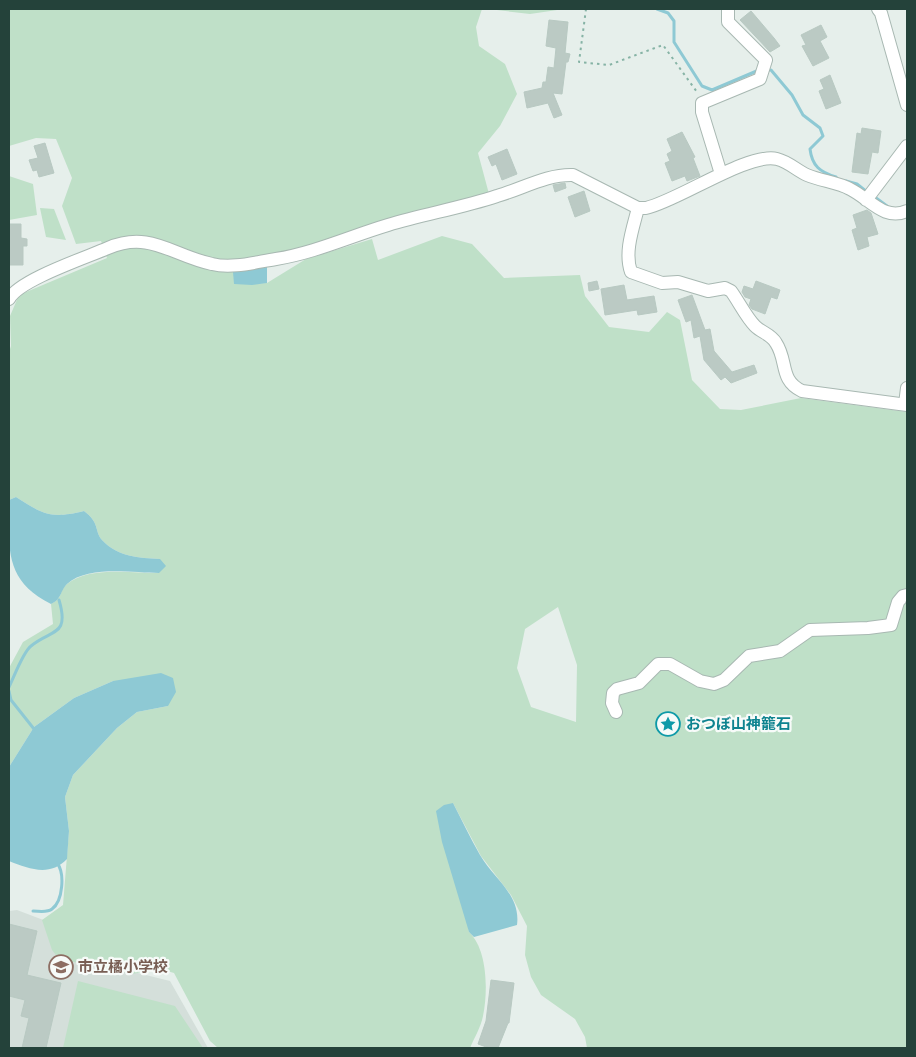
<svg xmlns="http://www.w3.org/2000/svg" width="916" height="1057" viewBox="0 0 916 1057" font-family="'DM Sans','Noto Sans JP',sans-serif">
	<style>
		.built { fill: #d4dfda }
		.green { fill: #bfe0c8; fill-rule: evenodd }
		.water { fill: #8ec9d4 }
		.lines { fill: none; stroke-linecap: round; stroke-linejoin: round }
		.stream { stroke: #8ec9d4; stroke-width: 3 }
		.building { fill: #bbcac4; stroke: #b8c9c2 }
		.minor-casing { stroke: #a8b8b2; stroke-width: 14 }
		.path { stroke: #86b3a5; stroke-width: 2; stroke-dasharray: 2.5 4; stroke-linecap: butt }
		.minor { stroke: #fff; stroke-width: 12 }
		.labels { text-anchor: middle; stroke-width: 4.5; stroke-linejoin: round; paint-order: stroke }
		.culture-label { font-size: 15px; font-weight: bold; fill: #0d838f; stroke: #f7fbf9; text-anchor: start }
		.education-label { font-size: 15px; font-weight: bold; fill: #785e54; stroke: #f7fbf9; text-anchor: start }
	</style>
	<rect width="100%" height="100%" fill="#e6efeb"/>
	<path class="built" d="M17,910L46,921L57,953L170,981L208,1048H9V911Z"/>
	<path class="green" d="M9,9H482L476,27L479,46L505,64L517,94L500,126L478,153L489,194L312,247L235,261L234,284L267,283L306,259L372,239L378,260L442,236L472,244L504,278L580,275L585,296L609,327L649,332L667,312L680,320L692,380L720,409L741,410L801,398L907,412V1048H587L585,1037L575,1019L541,995L531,977L525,955L527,926L511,895L481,856L453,803L469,932C488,950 488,992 483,1016C481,1027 474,1038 470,1048H218L210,1041L174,973L157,968L133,974L59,959L52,950L42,920L63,905L69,831L65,797L73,775L117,728L137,712L168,706L113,681L74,698L34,727L9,767V668L23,642L53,624L51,604C63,598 59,591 67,584C88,566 133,573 159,573L160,559C139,558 118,557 102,540C94,530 100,523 84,511C51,519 44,515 16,497L9,500V352L11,346L10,316L19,295L107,258L101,241L76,244L62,206L72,178L56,139L36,138L9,146ZM558,607L577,665L576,722L531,707L517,668L525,629Z
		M488,9H564L530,14Z
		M9,176L33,184L37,215L9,220Z
		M40,208L54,209L66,240L46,237Z
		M78,981L175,1006L203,1048H63Z"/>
	<path class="water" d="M267,267V283L252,285L234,284L233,272Z
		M16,497C44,515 51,519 84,511C100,523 94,530 102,540C118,557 139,558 160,559L166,566L159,573C133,573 88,565 67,584C60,591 62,599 51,604C3,580 9,547 9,500Z
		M161,673L173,678L176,692L168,706L137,712L117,728L73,775L65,797L69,831L67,859C50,877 29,869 9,861V767L34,727L74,698L113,681Z
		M453,803C462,820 470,838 480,855C494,879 521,895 517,925L474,937L469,932L442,842L436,811L444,805Z"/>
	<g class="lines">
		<path class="stream" d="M657,9L668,13L674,21V42L702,86L712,90L759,70
			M767,70H771L792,95L803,115L820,128L823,136L810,149C812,166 820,172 836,177
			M846,181L857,184L867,192
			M872,195L887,206
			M9,687C14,677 23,652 31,646C51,629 70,637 59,600
			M9,691L11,700L34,729
			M33,911C39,911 47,913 52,909C63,901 65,873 57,863"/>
	</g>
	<path class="building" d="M751,11L774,38L780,46L770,52L740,20Z
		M549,20L568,22L565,53L570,54L568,62H566L562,94L553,93L562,115L554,118L548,103L527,108L524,92L542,88L543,82H546L548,67L554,68L556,48L546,46Z
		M821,25L827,37L820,41L829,58L813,66L802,46L806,45L801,35Z
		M830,75L841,103L826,109L819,91L824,89L820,80Z
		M862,128L881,131L878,153L872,152L868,174L852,172L857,133L861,134Z
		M682,132L695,157L693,158L700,176L687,181L685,176L672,181L665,163L670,161L667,154L672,151L667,139Z
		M45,143L54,173L39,177L37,170L33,171L29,160L38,158L34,146Z
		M507,149L517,174L502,180L496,164L492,166L488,157Z
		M565,183L566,188L555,192L553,185Z
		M584,191L590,211L575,217L568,197Z
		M867,210L871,213L878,234L867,237L869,246L858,250L852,230L857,228L853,215Z
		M9,224H21V238L27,239V246H23V265H9Z
		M597,281L599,289L589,291L588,283Z
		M756,281L780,290L777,299L771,297L765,314L752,309L749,305L751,299L745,297L742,292L744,286L753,289Z
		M624,285L627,300L654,296L657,312L638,315L637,310L605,315L601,289Z
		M692,295L705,330L710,329L714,351L732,372L754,365L757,373L731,383L725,377L721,380L704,360L700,336L694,338L691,320L686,322L678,300Z
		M9,924L37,931L27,975L61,983L46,1048H22L29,1018L21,1016L25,1000L9,996Z
		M491,980L514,983L509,1023H508L498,1048H489L478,1044L486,1021Z"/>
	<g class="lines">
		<g class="minor-casing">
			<path id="minor" d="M878,9L881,13L907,105
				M721,174L702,112V103L760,79L766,60L728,22V9
				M866,200L907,146
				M638,208C633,228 624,252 631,272L662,283L678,282L708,291L725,288L731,291C739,302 746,317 755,326C762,333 771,334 776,343C788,361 779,380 802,391L907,405
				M9,299C19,280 85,258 108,248C150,230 173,256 212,264C232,269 256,262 276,259C314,253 351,236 388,225C424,214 461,208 497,196C522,189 547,174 573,175L638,208H646C678,201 748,152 777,159C789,162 796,170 807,175C821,181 837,182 850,189C870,199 884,221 907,211
				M905,404L907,388
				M616,712L612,703L613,693L617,689L639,683L658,664H670L700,681L714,684L724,680L749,656L780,651L810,630L868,628L891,625L898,602L903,596L907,595"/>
		</g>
		<path class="path" d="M586,9L579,62L609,65L663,45L697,92"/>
		<use href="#minor" class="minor"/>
	</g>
	<defs>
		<g id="sight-ring" transform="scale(1.25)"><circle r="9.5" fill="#f7fbf9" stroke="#0f9aa8" stroke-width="1.5"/><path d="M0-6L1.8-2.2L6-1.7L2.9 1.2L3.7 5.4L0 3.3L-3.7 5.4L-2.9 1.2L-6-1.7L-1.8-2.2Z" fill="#0f9aa8"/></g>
		<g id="school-ring" transform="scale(1.25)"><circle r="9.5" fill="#f7fbf9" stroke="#8d6e63" stroke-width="1.5"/><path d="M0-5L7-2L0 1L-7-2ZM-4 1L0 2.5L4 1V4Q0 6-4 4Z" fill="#8d6e63"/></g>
	</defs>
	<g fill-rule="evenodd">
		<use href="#sight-ring" x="668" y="724"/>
		<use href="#school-ring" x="61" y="967"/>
	</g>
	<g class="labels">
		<g class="culture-label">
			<text x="686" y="729">おつぼ山神籠石</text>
		</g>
		<g class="education-label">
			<text x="78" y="972">市立橘小学校</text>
		</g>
	</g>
	<rect width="916" height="1057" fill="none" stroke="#24423a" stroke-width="20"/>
</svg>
